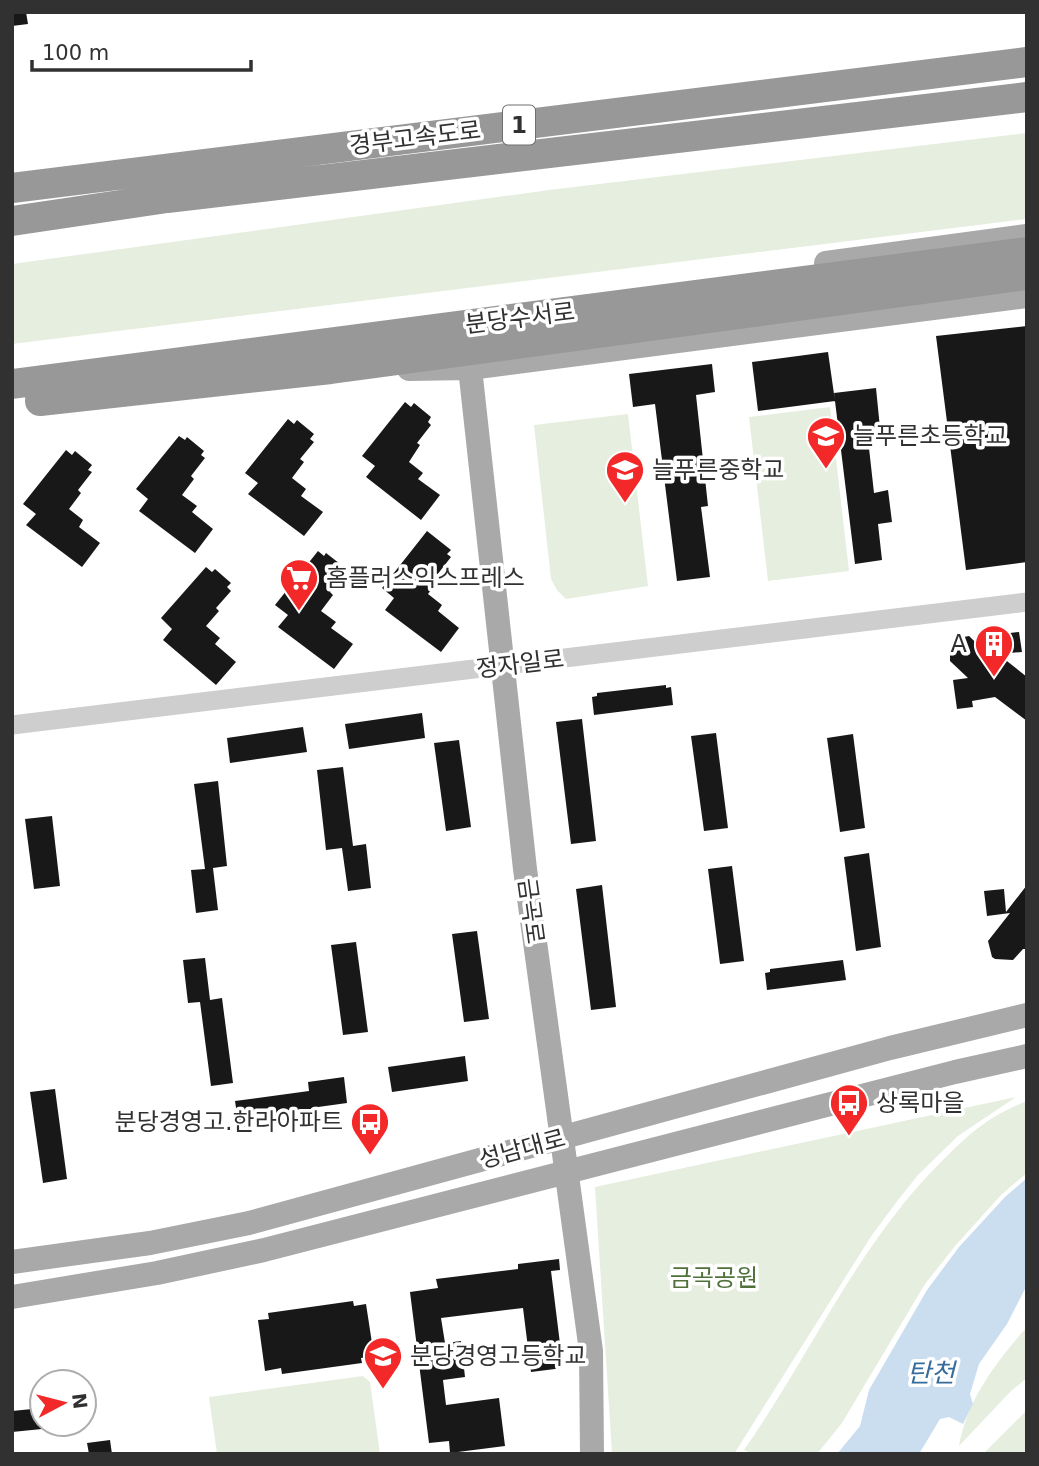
<svg xmlns="http://www.w3.org/2000/svg" width="1039" height="1466" viewBox="0 0 1039 1466" font-family="'DejaVu Sans','Noto Sans KR',sans-serif">
	<style>
		.green { fill: #e6efdf }
		.water { fill: #cadef0 }
		.building { fill: #181818 }
		.lines { fill: none; stroke-linecap: round; stroke-linejoin: round }
		.minor { stroke: #cecece; stroke-width: 19 }
		.major { stroke: #a9a9a9; stroke-width: 24 }
		.highway { stroke: #989898; stroke-width: 30 }
		.labels { text-anchor: middle; stroke-width: 7; stroke-linejoin: round; paint-order: stroke }
		.shield { fill: #fff; stroke: #6f6f6f; stroke-width: 2 }
		.shield-label { font-size: 23px; font-weight: bold; fill: #313131 }
		.street-label { font-size: 24px; fill: #313131; stroke: #fff }
		.poi-label { font-size: 24px; fill: #313131; stroke: #fff; text-anchor: start }
		.park-label { font-size: 24px; fill: #50723a; stroke: #fff }
		.water-label { font-size: 26px; font-style: italic; fill: #376d9b; stroke: #fff }
	</style>
	<rect width="100%" height="100%" fill="#fff"/>
	<path class="green" d="M1027,133V219L12,344V264L549,190Z
		M830,407L849,571L768,581L749,417Z
		M628,414L648,586L566,599L557,590L551,579L534,425Z
		M1016,1097L958,1136L918,1175L898,1200L872,1235L734,1454H612L595,1187Z
		M1027,1101V1173L1001,1195L956,1245L925,1284L842,1423L817,1454H753L744,1450C811,1354 857,1246 940,1163C970,1133 987,1117 1027,1101Z
		M1027,1327V1378L1011,1391L959,1446C967,1400 996,1362 1027,1327Z
		M363,1376L370,1382L380,1454H217L209,1397Z
		M1027,1410V1454H983Z"/>
	<path class="water" d="M1027,1178V1285L1007,1324L979,1364L970,1394L973,1404L963,1424L949,1417L940,1419L919,1454H837L860,1426L869,1390L927,1290L959,1247L1005,1197Z"/>
	<path class="building" d="M12,12H26L28,24L12,26Z
		M1027,326V562L966,570L936,336Z
		M828,352L835,401L758,411L752,362Z
		M712,364L715,392L696,395L708,506L701,507L710,577L677,581L655,404L633,407L629,374Z
		M876,388L880,428L867,430L874,493L888,490L892,522L878,524L882,560L855,564L834,393Z
		M405,402L411,407L414,403L431,417L428,422L431,425L417,443L420,445L409,462L423,473L418,479L440,495L421,520L366,477L375,466L362,456Z
		M288,419L294,424L297,420L314,434L310,439L314,442L300,459L304,462L292,478L306,489L301,496L323,512L304,536L248,494L258,483L245,473Z
		M179,436L185,440L187,437L204,451L201,455L205,458L191,476L194,479L182,495L197,506L192,512L213,529L195,553L139,511L148,499L136,489Z
		M66,450L72,455L75,451L92,465L88,470L92,472L78,490L81,493L69,509L83,520L79,527L100,543L82,567L26,525L36,514L23,504Z
		M427,531L451,550L447,554L451,557L437,575L440,578L428,594L442,605L438,611L459,628L441,652L385,610L394,598L382,588Z
		M318,551L324,556L326,553L344,567L340,571L344,574L330,592L333,595L321,611L336,622L331,628L353,644L334,669L278,627L288,615L275,605Z
		M206,567L212,572L215,569L231,583L227,587L231,591L216,608L219,611L206,626L220,638L215,644L236,662L216,685L163,640L172,629L161,618Z
		M1019,632L1022,652L998,654L1027,677V721L995,697L972,701L973,707L957,709L953,680L968,678L950,661V645L953,639L969,636L997,663L994,635Z
		M666,685V688L671,687L673,705L594,715L592,697L597,696V693Z
		M422,713L425,738L349,749L345,724Z
		M582,719L596,841L571,844L556,722Z
		M303,727L307,752L230,763L227,738Z
		M716,733L728,828L704,831L691,736Z
		M853,734L865,828L840,832L827,738Z
		M459,740L471,827L446,831L434,743Z
		M343,767L353,846L366,844L371,888L348,891L342,848L326,850L317,770Z
		M218,781L227,866L213,868L218,910L196,913L191,870L205,869L194,784Z
		M52,816L60,886L34,889L25,819Z
		M869,853L881,947L856,951L844,857Z
		M732,866L744,961L720,964L708,869Z
		M602,885L616,1007L591,1010L576,889Z
		M1027,885V949H1023L1013,960L995,959L992,957L988,941L1010,913L987,916L984,891L1004,889L1006,912Z
		M477,931L489,1019L464,1022L452,934Z
		M356,942L368,1032L343,1035L331,945Z
		M205,958L210,1000L222,998L233,1083L211,1086L200,1002L188,1003L183,960Z
		M843,960L846,980L767,990L765,973L770,972V969Z
		M465,1056L468,1081L392,1092L388,1067Z
		M344,1077L347,1103L311,1108L313,1117L239,1128L235,1101L309,1091L308,1082Z
		M55,1089L67,1179L43,1183L30,1092Z
		M559,1259L560,1270L551,1271L563,1368L531,1372L523,1308L441,1318L445,1343L461,1341L465,1377L443,1380L446,1405L499,1398L505,1446L450,1453L449,1441L429,1443L410,1292L438,1288L436,1279L518,1269V1264Z
		M353,1301L354,1306L366,1304L374,1356L361,1358L362,1363L282,1374L281,1368L265,1371L258,1320L269,1319L268,1313Z
		M42,1408V1429L12,1432V1411Z
		M110,1440L112,1454H89L87,1443Z"/>
	<g class="lines">
		<path class="minor" d="M12,725L1027,602"/>
		<path class="major" d="M826,263L1027,236
			M470,368L525,869L591,1351L592,1454
			M409,369L470,368L1027,296
			M12,1262L150,1243L249,1223L890,1048L1027,1015
			M12,1297L157,1273L264,1250L955,1072L1027,1056"/>
		<path class="highway" d="M12,188L1027,62
			M12,221L167,198L1027,97
			M12,384L1027,252
			M40,401L331,369L1027,275"/>
	</g>
	<defs>
		<g id="school-pin" transform="scale(2.0125)"><path d="M0 17L-7.5 6A9.5 9.5 0 1 1 7.5 6Z" fill="#f32929" stroke="#fff"/><path d="M0-5L7-2L0 1L-7-2ZM-4 1L0 2.5L4 1V4Q0 6-4 4Z" fill="#fff"/></g>
		<g id="supermarket-pin" transform="scale(2.0125)"><path d="M0 17L-7.5 6A9.5 9.5 0 1 1 7.5 6Z" fill="#f32929" stroke="#fff"/><path d="M-6-5.5h2.5l.6 2H6L4.5 2H-2.5L-4.4-4H-6ZM-1.5 3.2a1.3 1.3 0 1 0 .1 0ZM3 3.2a1.3 1.3 0 1 0 .1 0Z" fill="#fff"/></g>
		<g id="building-pin" transform="scale(2.0125)"><path d="M0 17L-7.5 6A9.5 9.5 0 1 1 7.5 6Z" fill="#f32929" stroke="#fff"/><path d="M-4-6H4V6H1V3H-1V6H-4ZM-2.5-4.3h1.7v1.8h-1.7ZM.8-4.3h1.7v1.8H.8ZM-2.5-1h1.7V.8h-1.7ZM.8-1h1.7V.8H.8Z" fill="#fff"/></g>
		<g id="bus-pin" transform="scale(2.0125)"><path d="M0 17L-7.5 6A9.5 9.5 0 1 1 7.5 6Z" fill="#f32929" stroke="#fff"/><path d="M-5-6H5V4H4V6H2V4H-2V6H-4V4H-5ZM-3.5-4V0h7V-4ZM-3.5 1.2v1.5H-2V1.2ZM2 1.2v1.5H3.5V1.2Z" fill="#fff"/></g>
	</defs>
	<g fill-rule="evenodd">
		<use href="#school-pin" x="826" y="436"/>
		<use href="#school-pin" x="625" y="470"/>
		<use href="#supermarket-pin" x="299" y="578"/>
		<use href="#building-pin" x="994" y="644"/>
		<use href="#bus-pin" x="849" y="1103"/>
		<use href="#bus-pin" x="370" y="1122"/>
		<use href="#school-pin" x="383" y="1356"/>
	</g>
	<g class="labels">
		<rect class="shield" x="503" y="105.5" width="32" height="39" rx="5"/>
		<g class="shield-label">
			<text x="519" y="133">1</text>
		</g>
		<g class="street-label">
			<text transform="translate(415 138) rotate(-7)" y="8">경부고속도로</text>
			<text transform="translate(520 318) rotate(-7)" y="8">분당수서로</text>
			<text transform="translate(520 664) rotate(-7)" y="8">정자일로</text>
			<text transform="translate(531 911) rotate(82)" y="8">금곡로</text>
			<text transform="translate(522 1149) rotate(-15)" y="8">성남대로</text>
		</g>
		<g class="poi-label">
			<text x="853" y="444">늘푸른초등학교</text>
			<text x="652" y="478">늘푸른중학교</text>
			<text x="326" y="586">홈플러스익스프레스</text>
			<text x="967" y="652" text-anchor="end">A</text>
			<text x="876" y="1111">상록마을</text>
			<text x="343" y="1130" text-anchor="end">분당경영고.한라아파트</text>
			<text x="410" y="1364">분당경영고등학교</text>
		</g>
		<g class="park-label">
			<text x="714" y="1286">금곡공원</text>
		</g>
		<g class="water-label">
			<text x="931" y="1382">탄천</text>
		</g>
	</g>
	<rect width="1039" height="1466" fill="none" stroke="#313131" stroke-width="28"/>
	<g transform="translate(63 1403) rotate(83)"><circle r="33" fill="#ffffff" stroke="#adadad" stroke-width="2"/>
	<path d="M0-5L12 26L0 18L-12 26Z" fill="#f32929"/>
	<text y="-10" font-size="19" font-weight="bold" text-anchor="middle" fill="#313131">N</text>
	</g>
	<path d="M32 60v10h219v-10" fill="none" stroke="#313131" stroke-width="3.5"/>
	<text x="42" y="60" font-size="21" fill="#313131" stroke="#ffffff" stroke-width="5" paint-order="stroke">100 m</text>
</svg>
